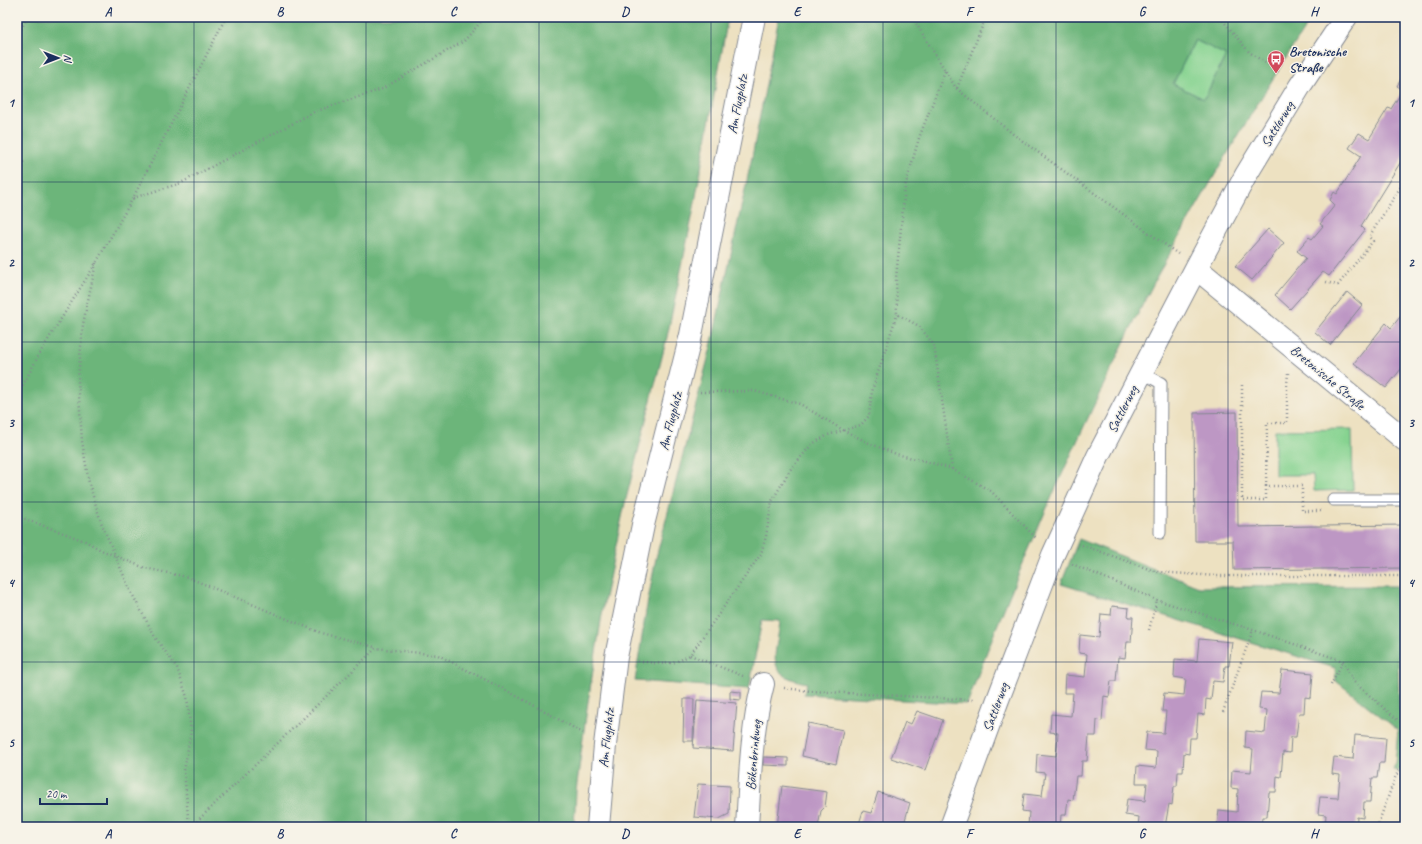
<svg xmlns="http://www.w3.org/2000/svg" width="1422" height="844" viewBox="0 0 1422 844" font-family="Caveat,sans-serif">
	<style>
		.green { fill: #86d390; stroke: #508177 }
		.forest { fill: #6cb57a; stroke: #44726c; fill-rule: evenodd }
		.building { fill: #bd97c4 }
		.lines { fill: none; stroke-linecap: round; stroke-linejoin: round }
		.lane-casing { stroke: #848890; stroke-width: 13 }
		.street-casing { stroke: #848890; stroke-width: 24 }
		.path { stroke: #848890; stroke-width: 2.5; stroke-dasharray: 1 3; stroke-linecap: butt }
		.lane { stroke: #fff; stroke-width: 11 }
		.street { stroke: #fff; stroke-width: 22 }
		.grid { fill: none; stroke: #1b2f5e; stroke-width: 1; stroke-opacity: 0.55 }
		.labels { text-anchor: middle; stroke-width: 3; stroke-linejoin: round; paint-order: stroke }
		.poi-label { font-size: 14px; font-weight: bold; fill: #1b2f5e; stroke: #f7f3e8; text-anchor: start }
		.street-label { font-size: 14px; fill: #1b2f5e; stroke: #f7f3e8 }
		.neatline { fill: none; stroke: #1b2f5e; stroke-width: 1.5 }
		.grid-label { font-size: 13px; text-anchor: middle; font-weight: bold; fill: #1b2f5e }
	</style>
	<rect width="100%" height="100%" fill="#f7f3e8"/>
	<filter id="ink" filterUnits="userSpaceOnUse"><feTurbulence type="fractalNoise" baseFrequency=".025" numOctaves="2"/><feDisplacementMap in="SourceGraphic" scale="8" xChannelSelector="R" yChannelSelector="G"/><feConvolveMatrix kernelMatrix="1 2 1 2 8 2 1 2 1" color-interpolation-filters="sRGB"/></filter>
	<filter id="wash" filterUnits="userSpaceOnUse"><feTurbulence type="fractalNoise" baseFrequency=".012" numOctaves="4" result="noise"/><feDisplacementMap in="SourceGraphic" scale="16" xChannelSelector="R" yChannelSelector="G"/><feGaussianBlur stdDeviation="0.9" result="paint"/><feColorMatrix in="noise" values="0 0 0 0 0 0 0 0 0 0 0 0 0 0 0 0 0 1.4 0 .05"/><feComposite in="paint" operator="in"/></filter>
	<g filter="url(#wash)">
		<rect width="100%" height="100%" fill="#ede1c1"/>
		<path class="green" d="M1195,40L1226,55L1204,99L1173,84Z
			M1352,429L1353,490L1314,491L1313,475H1275V430Z"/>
		<path class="forest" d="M17,17H728L693,213L667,337L625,503L604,602L587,708L576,791L574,827H17Z
			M779,17H1312C1258,101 1207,186 1159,273C1137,314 1116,359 1096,401C1049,500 1005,601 967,704L804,694L807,683C762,675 777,654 780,621L762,620L749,689L635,681L646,611L656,558L711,347L752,157ZM1195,40L1226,55L1204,99L1173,84Z
			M1079,539L1199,587L1397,586L1399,708L1405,723V774L1393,770L1395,764L1398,730L1336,681L1335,668L1061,584Z"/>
		<g id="blocks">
			<path class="building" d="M1405,72V155L1361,226L1365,230L1329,276L1323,272L1290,309L1275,295L1306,258L1297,251L1309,237L1312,239L1323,226L1320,224L1335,205L1330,200L1334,192L1337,194L1361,156L1349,148L1359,133L1369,139L1388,108L1391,109L1403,90L1397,86Z
				M17,158L24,162L17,175Z
				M1268,229L1284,243L1252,280L1235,266Z
				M1347,292L1362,305L1330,345L1315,332Z
				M1405,311V364L1386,388L1354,363L1386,323L1391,328Z
				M1237,412L1238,527L1405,525V568L1234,570L1233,541H1195L1194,413Z
				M1112,606L1129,608L1128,617H1133L1131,642H1127L1125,658L1118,657L1116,681H1111L1109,697L1104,696L1102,721L1097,720L1096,736H1089L1087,761H1082L1081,776H1076L1073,800L1068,799L1066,815H1061L1060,827H1028L1029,812L1022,811L1024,794L1042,796L1045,773L1036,772L1037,754L1056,756L1058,733L1050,732L1051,714L1071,716L1073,693H1064L1065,675L1085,677L1087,654L1079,653L1080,635L1099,637L1101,614L1111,615Z
				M1199,639L1232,642L1229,666H1225L1223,682L1213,681L1211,700L1206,699L1205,715L1198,714L1196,738H1190L1189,754L1184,753L1183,772H1178L1177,786H1174L1172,805L1169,804L1165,827H1138L1139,817L1125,815L1127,799L1145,801L1147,783H1136L1137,766L1156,768L1157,751L1145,750L1147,732L1164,733L1166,711H1162L1164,693L1184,695L1186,679L1174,677L1175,659L1197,661Z
				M1282,670L1313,673L1311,698L1305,697L1304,713H1299L1296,737H1291L1290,753L1283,752L1281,777L1277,776L1276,792H1269L1267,817H1262L1261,827H1217L1219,810L1237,812L1238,789L1231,788L1232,770L1251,772L1253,749L1245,748L1246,731L1265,733L1267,710L1259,709L1261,692L1279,693Z
				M730,691L741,692V700L730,699Z
				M684,699H694L693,741H683Z
				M697,700L737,703L733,751L693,748Z
				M917,711L943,720L925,770L891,758L905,722L911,724Z
				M808,723L843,730L836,764L802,756Z
				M1355,735L1386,738L1384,763H1379L1377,778H1372L1370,802H1364L1363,818L1357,817L1356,827H1325L1326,815L1318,814L1320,797L1338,798L1340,775L1332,774L1334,757L1353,759Z
				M763,757L788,758V766L763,765Z
				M698,784L730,786L729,814L719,819L694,817Z
				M782,786L827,792L825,807L821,811L818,827H777Z
				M878,792L910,803L903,827H858L863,811L871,813Z"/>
		</g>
	</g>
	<g filter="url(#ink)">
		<use href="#blocks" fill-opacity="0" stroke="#848890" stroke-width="1"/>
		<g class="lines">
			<g class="lane-casing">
				<path id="lane" d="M1141,372L1161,383L1160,533
					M1333,500H1405"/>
			</g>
			<g class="street-casing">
				<path id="street" d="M1196,268L1405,440
					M598,827L605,745L616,657L643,525L691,335L754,17
					M747,827C750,779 751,730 763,684
					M951,827L997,702L1053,555L1098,456L1196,268L1246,175L1300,86L1346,17"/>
			</g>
			<path class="path" d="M912,17L956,88L1013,134L1178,254
				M1220,17L1249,52L1281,73
				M17,36L28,17
				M945,71L919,138L905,187L896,278L897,314L919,326L934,345L952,469
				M957,88L984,22
				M133,198L181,183L314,112L382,89L464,41L485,17
				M96,263L83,324L78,380L82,441L89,483L101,522L115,555L130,590L155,637L177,668L187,697L191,731L184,771L189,827
				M1326,282L1338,285L1373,241L1369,237L1405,180
				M1288,373L1287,384V423H1267L1266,486H1302V511H1321
				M1242,385V500H1266V486
				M700,392L754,391L800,404L843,430L869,443L896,454L925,461L952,469L991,491L1036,538
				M17,396L41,351L96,263L133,198L226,17
				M17,516L85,541L101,550L145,568L187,577L321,633L375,647
				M1082,545L1157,572L1217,576H1405
				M1072,564L1157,600L1253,630L1343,661L1354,682L1400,722L1405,740
				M1149,630L1157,600
				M690,655L743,676
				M638,661C661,664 669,667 690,655L761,554L766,536L772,501L790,470L812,444L828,435L861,425L869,416L872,391L897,314
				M1331,685L1343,661
				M784,688L810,691L974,700
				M1223,712L1253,630
				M191,827L376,648L438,655L526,701L583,733
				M1377,827L1395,778L1405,757"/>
			<use href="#lane" class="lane"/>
			<use href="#street" class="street"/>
		</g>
	</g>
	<path class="grid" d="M194,17V827M366,17V827M539,17V827M711,17V827M883,17V827M1056,17V827M1228,17V827M17,182H1405M17,342H1405M17,502H1405M17,662H1405"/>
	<defs>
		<g id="bus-pin" transform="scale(0.9)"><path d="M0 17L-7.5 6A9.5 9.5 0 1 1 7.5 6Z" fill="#d1495b" stroke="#f7f3e8"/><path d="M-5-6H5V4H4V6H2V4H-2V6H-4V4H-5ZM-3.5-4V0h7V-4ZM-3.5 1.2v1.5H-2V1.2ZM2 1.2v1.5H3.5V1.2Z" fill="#fff"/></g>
	</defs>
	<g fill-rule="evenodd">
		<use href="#bus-pin" x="1276" y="59"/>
	</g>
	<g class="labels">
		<g class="poi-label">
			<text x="1289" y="56">Bretonische<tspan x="1289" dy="16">Straße</tspan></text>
		</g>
		<g class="street-label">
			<text transform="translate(737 104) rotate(-79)" y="5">Am Flugplatz</text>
			<text transform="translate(1277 124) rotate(-59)" y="5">Sattlerweg</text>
			<text transform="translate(1328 377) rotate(40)" y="5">Bretonische Straße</text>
			<text transform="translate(1122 409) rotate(-63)" y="5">Sattlerweg</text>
			<text transform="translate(670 421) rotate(-76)" y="5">Am Flugplatz</text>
			<text transform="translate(995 707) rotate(-70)" y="5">Sattlerweg</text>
			<text transform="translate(606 738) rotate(-84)" y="5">Am Flugplatz</text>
			<text transform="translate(753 755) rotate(-85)" y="5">Bökenbrinkweg</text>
		</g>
	</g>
	<rect width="1422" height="844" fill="none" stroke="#f7f3e8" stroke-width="44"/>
	<g transform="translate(58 58) rotate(90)" stroke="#f7f3e8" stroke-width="3" paint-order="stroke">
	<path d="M0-3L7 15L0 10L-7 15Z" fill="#1b2f5e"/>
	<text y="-6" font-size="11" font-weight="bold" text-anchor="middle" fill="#1b2f5e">N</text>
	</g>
	<path d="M40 798v6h67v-6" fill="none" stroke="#1b2f5e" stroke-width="2"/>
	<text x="46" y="798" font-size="12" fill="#1b2f5e" stroke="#f7f3e8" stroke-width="3" paint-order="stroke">20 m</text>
	<rect x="22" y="22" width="1378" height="800" class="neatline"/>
	<g class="grid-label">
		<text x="108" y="16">A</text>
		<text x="280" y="16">B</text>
		<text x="453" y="16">C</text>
		<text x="625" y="16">D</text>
		<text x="797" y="16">E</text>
		<text x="969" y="16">F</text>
		<text x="1142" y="16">G</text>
		<text x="1314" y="16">H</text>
		<text x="11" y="107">1</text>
		<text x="1411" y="107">1</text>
		<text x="11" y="267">2</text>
		<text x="1411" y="267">2</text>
		<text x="11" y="427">3</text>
		<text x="1411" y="427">3</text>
		<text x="11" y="587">4</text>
		<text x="1411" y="587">4</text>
		<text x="11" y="747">5</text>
		<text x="1411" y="747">5</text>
		<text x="108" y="838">A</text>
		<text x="280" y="838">B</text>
		<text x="453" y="838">C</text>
		<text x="625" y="838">D</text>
		<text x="797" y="838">E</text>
		<text x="969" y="838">F</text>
		<text x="1142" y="838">G</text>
		<text x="1314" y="838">H</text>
	</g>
</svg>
